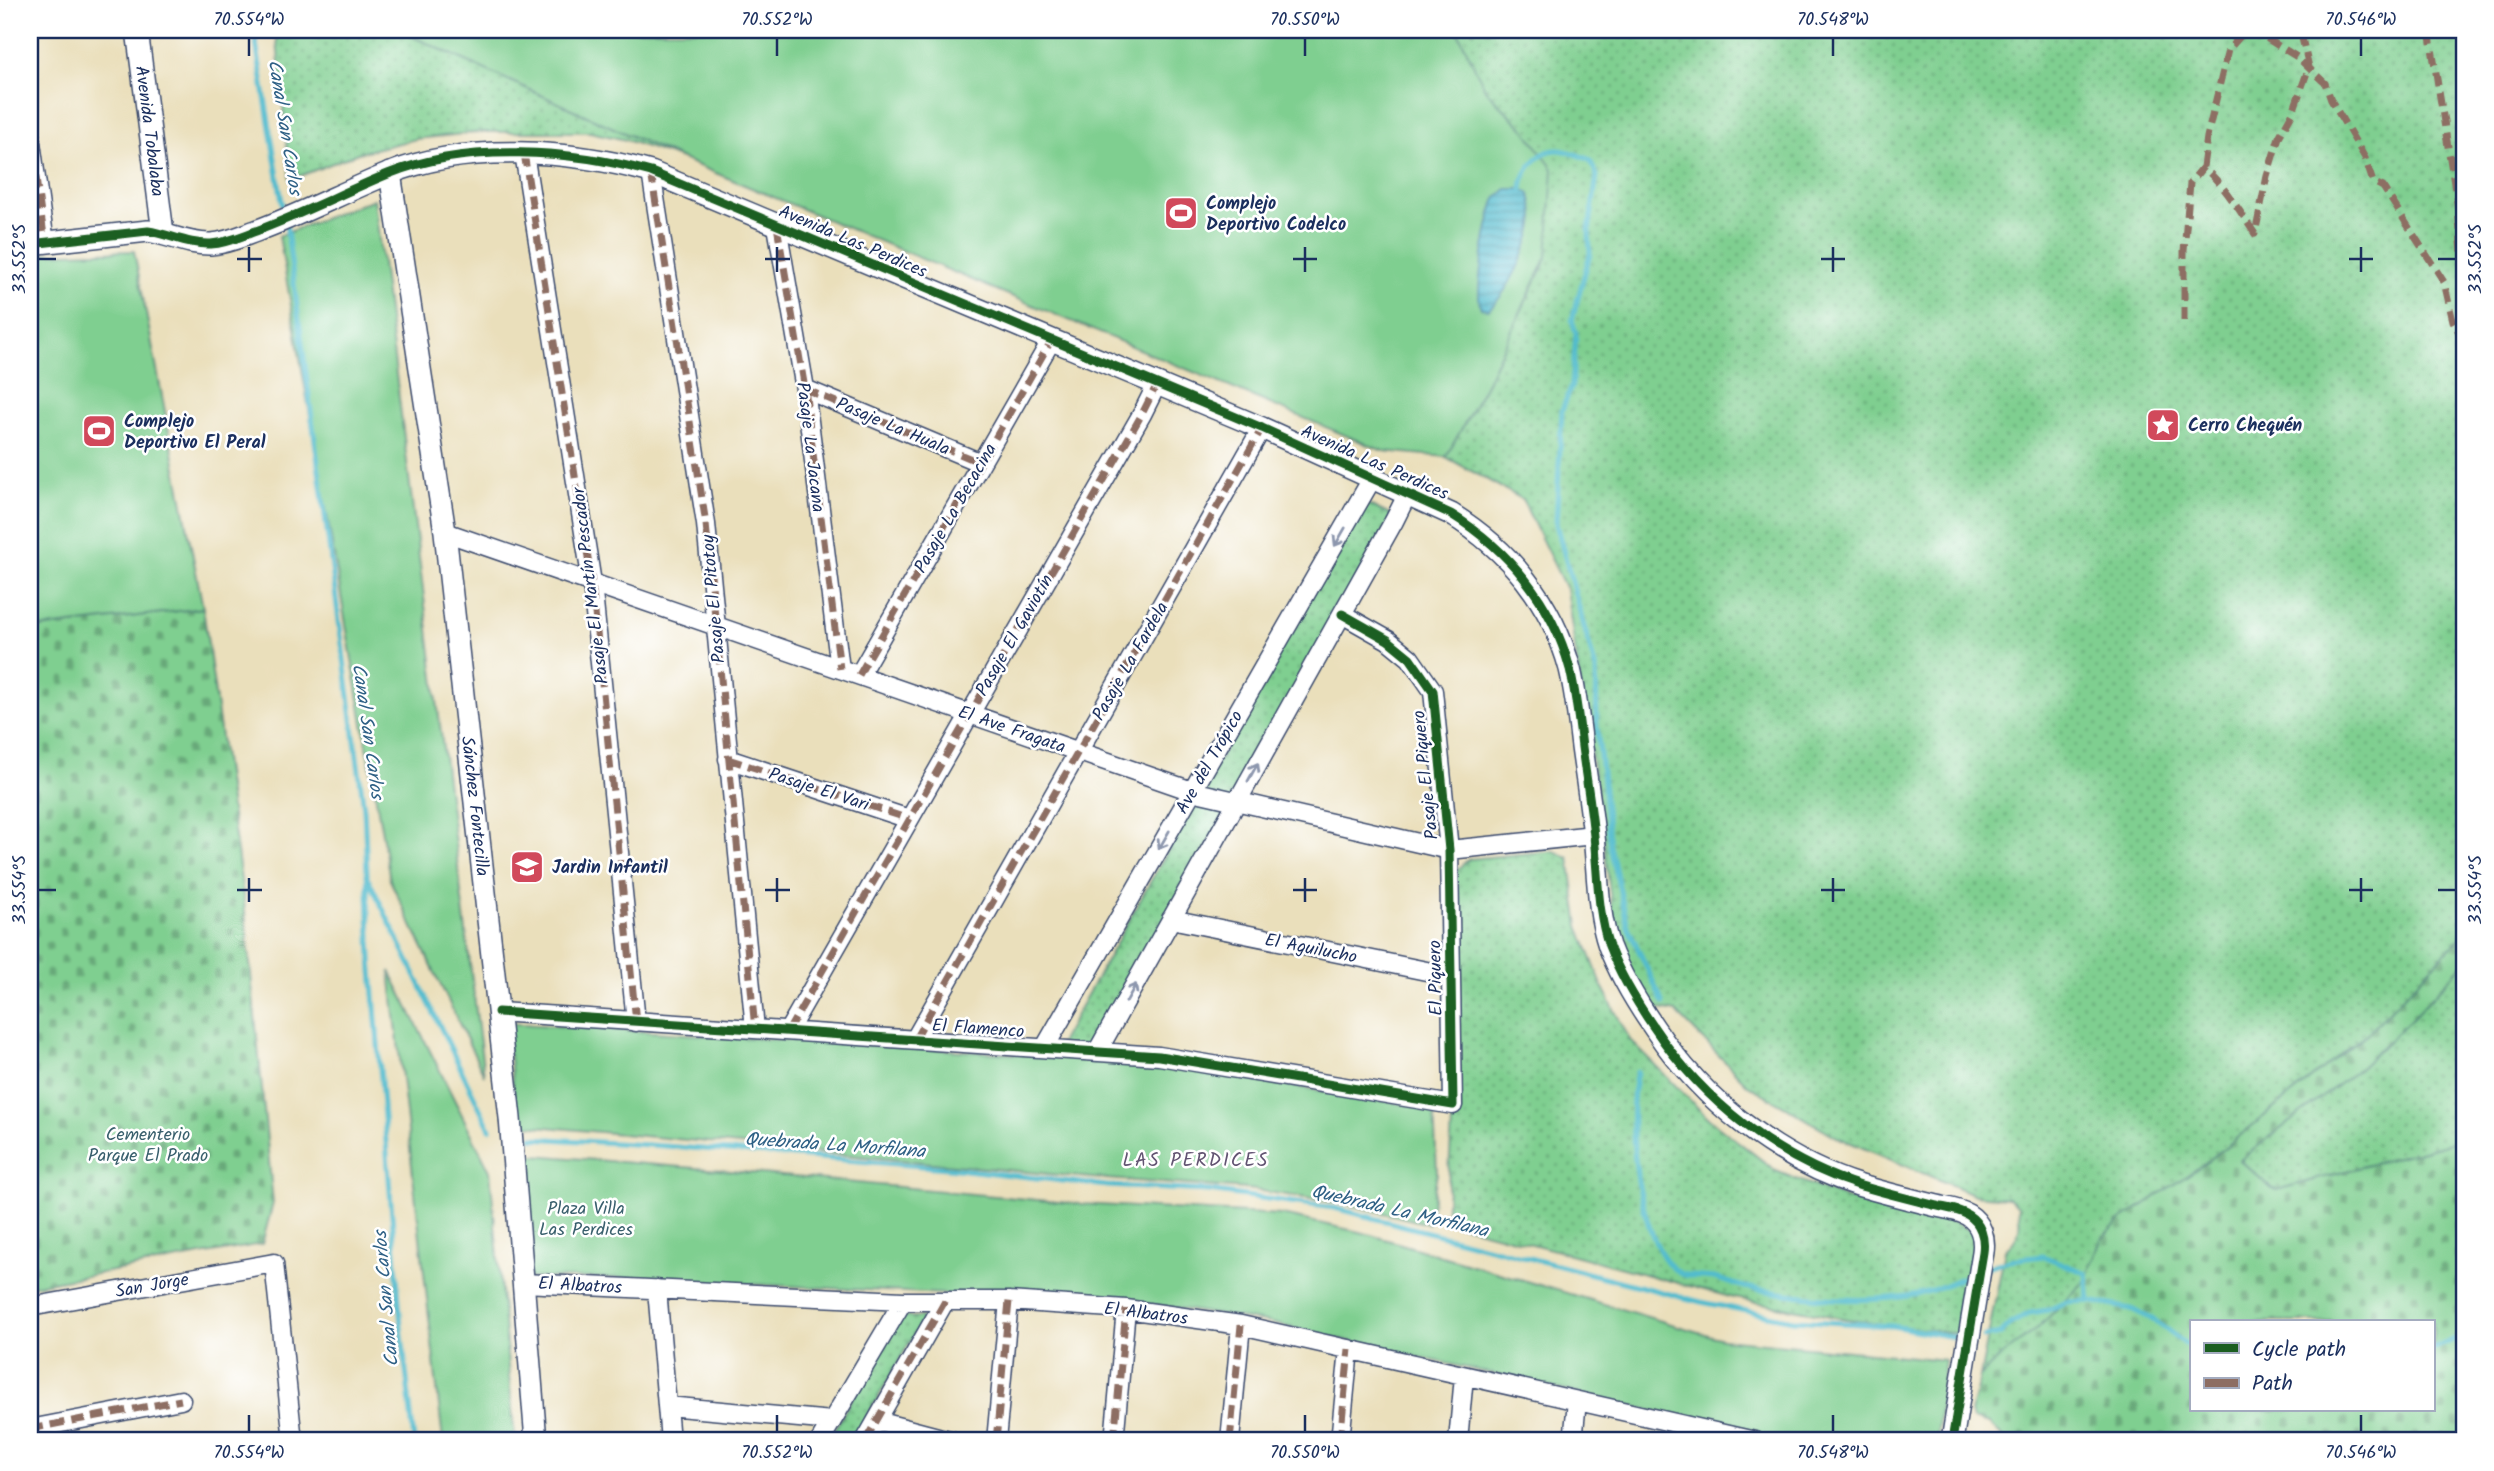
<svg xmlns="http://www.w3.org/2000/svg" width="2494" height="1471" viewBox="0 0 2494 1471" font-family="Kalam,sans-serif">
	<style>
		.grass { fill: url(#grass-dots); stroke: #4d7f77; stroke-width: 2 }
		.cemetery { fill: url(#cemetery-stones); stroke: #4d7f77; stroke-width: 2; fill-rule: evenodd }
		.park { fill: #7fcf90; stroke: #4d7f77; stroke-width: 2 }
		.water { fill: url(#water-rules); stroke: #367596; stroke-width: 2 }
		.lines { fill: none; stroke-linecap: round; stroke-linejoin: round }
		.stream { stroke: #51bbce; stroke-width: 5 }
		.minor-casing { stroke: #3a496c; stroke-width: 21 }
		.tertiary-casing { stroke: #3a496c; stroke-width: 24 }
		.minor { stroke: #fff; stroke-width: 18 }
		.tertiary { stroke: #fff; stroke-width: 21 }
		.quiet { stroke: #8d6e63; stroke-width: 7; stroke-dasharray: 14 7; stroke-linecap: butt }
		.cycleway-casing { stroke: #fff; stroke-width: 13 }
		.cycleway { stroke: #1b5e20; stroke-width: 9 }
		.oneway { stroke: #8d97ae }
		.ticks { fill: none; stroke: #1b2f5e; stroke-width: 2.5 }
		.labels { text-anchor: middle; stroke-width: 5; stroke-linejoin: round; paint-order: stroke }
		.street-label { font-size: 18px; fill: #1b2f5e; stroke: #fff }
		.poi-label { font-size: 18px; font-weight: bold; fill: #1b2f5e; stroke: #fff; text-anchor: start }
		.park-label { font-size: 18px; fill: #395f6d; stroke: #fff }
		.water-label { font-size: 19px; font-style: italic; fill: #2e6085; stroke: #fff }
		.neighbourhood-label { font-size: 19px; letter-spacing: 2px; fill: #625472; stroke: #fff }
		.neatline { fill: none; stroke: #1b2f5e; stroke-width: 2.5 }
		.ticks-label { font-size: 18px; text-anchor: middle; fill: #1b2f5e }
	</style>
	<defs>
		<pattern id="grass-dots" width="8" height="8" patternUnits="userSpaceOnUse" patternTransform="scale(1.75)"><rect width="8" height="8" fill="#7fcf90"/><path d="M2 2h.1M6 6h.1" fill="none" stroke="#67a879" stroke-width="1.8" stroke-linecap="round"/></pattern>
		<pattern id="cemetery-stones" width="16" height="16" patternUnits="userSpaceOnUse" patternTransform="scale(1.75)"><rect width="16" height="16" fill="#7fcf90"/><path d="M2 7V4a2 2 0 0 1 4 0v3zM10 15v-3a2 2 0 0 1 4 0v3z" fill="#67a879"/></pattern>
		<pattern id="water-rules" width="6" height="5" patternUnits="userSpaceOnUse" patternTransform="scale(1.75)"><rect width="6" height="5" fill="#51bbce"/><path d="M0 2.5h6" fill="none" stroke="#4298aa"/></pattern>
	</defs>
	<rect width="100%" height="100%" fill="#fff"/>
	<filter id="ink" filterUnits="userSpaceOnUse"><feTurbulence type="fractalNoise" baseFrequency=".0143" numOctaves="2"/><feDisplacementMap in="SourceGraphic" scale="14" xChannelSelector="R" yChannelSelector="G"/><feConvolveMatrix kernelMatrix="1 2 1 2 8 2 1 2 1" color-interpolation-filters="sRGB"/></filter>
	<filter id="wash" filterUnits="userSpaceOnUse"><feTurbulence type="fractalNoise" baseFrequency=".00686" numOctaves="4" result="noise"/><feDisplacementMap in="SourceGraphic" scale="28" xChannelSelector="R" yChannelSelector="G"/><feGaussianBlur stdDeviation="1.57" result="paint"/><feColorMatrix in="noise" values="0 0 0 0 0 0 0 0 0 0 0 0 0 0 0 0 0 1.4 0 .05"/><feComposite in="paint" operator="in"/></filter>
	<g filter="url(#wash)">
		<rect width="100%" height="100%" fill="#eadfbb"/>
		<path class="grass" d="M276,30H398L682,159L626,140L590,132H482L416,139L358,153L290,180Z
			M1457,30H2464V934L2369,1032L2207,1162L2120,1221L2101,1240L2085,1281L2040,1326L2000,1357L1980,1377L2005,1250C2021,1238 2021,1225 2018,1206L2008,1198L1975,1195L1837,1137L1748,1085L1676,1012L1643,1006L1615,936L1602,825L1566,589L1522,499L1446,457L1485,386L1547,257L1525,130L1486,91Z
			M1363,502L1392,516L1094,1048L1058,1047Z
			M1554,851L1569,858L1579,926L1603,988L1630,1040L1709,1119L1776,1171L1847,1199L1955,1222L1973,1233L1976,1249L1961,1334L1858,1321L1734,1298L1446,1221L1453,1105L1452,874L1469,859Z
			M2464,963V1139L2277,1190L2272,1189L2243,1163L2241,1158L2360,1068L2412,1018Z
			M898,1317H924L853,1441H828Z"/>
		<path class="cemetery" d="M203,608L244,902L273,1203L262,1244L30,1286V629Z
			M2464,934V963L2412,1018L2360,1068L2240,1160L2272,1189L2277,1190L2464,1139V1441H2007L1989,1424L1972,1419L1970,1413L1980,1377L2000,1357L2040,1326L2085,1281L2101,1240L2120,1221L2207,1162L2369,1032ZM2191,1322H2433V1410H2191Z"/>
		<path class="park" d="M398,30H1457L1486,91L1525,130L1553,169L1547,257L1485,386L1446,457L1383,451L682,159Z
			M374,199L484,1075L390,880L279,236Z
			M134,251L203,608L30,629V254Z
			M390,971L490,1171L515,1441H443Z
			M506,1023L1080,1058L1192,1070L1434,1109L1437,1173L1429,1224L1345,1204L1248,1189L1092,1178L525,1125L517,1122Z
			M521,1154L720,1170L1080,1204L1282,1215L1364,1233L1722,1339L1945,1360L1937,1441H1784L1271,1323L1157,1305L632,1278H529Z"/>
		<path class="water" d="M1507,189H1522L1530,194C1531,201 1534,209 1534,216C1533,241 1508,293 1489,309L1481,308C1474,292 1488,220 1495,201C1497,196 1502,193 1507,189Z"/>
		<g class="lines">
			<path class="stream" d="M254,30L284,214
				M1522,189C1523,178 1525,173 1532,164C1550,142 1567,150 1590,160L1597,175L1589,231L1590,254L1572,320L1576,333L1572,385L1562,410L1556,524L1596,670L1597,727L1610,846L1628,927L1663,1003
				M286,223L364,809L371,958L401,1326L414,1441
				M369,880L490,1129
				M1637,1072C1625,1116 1637,1245 1678,1272C1686,1278 1703,1276 1714,1278C1726,1281 1737,1286 1750,1288C1803,1298 1865,1305 1919,1294C1937,1290 1956,1280 1973,1273
				M532,1138L665,1146L948,1168L1107,1186L1209,1191L1334,1208L1701,1302L1793,1320L1892,1326L1960,1338
				M1985,1268L2009,1260L2043,1256L2086,1273L2089,1301
				M1984,1337L2001,1334L2010,1324L2030,1313L2048,1310L2066,1302L2089,1301L2131,1309L2152,1319L2191,1348
				M2433,1349L2464,1335"/>
		</g>
	</g>
	<g filter="url(#ink)">
		<g class="lines">
			<g class="minor-casing">
				<path id="minor" d="M30,135L45,243
					M524,153L592,583L636,1022
					M651,172L706,524L755,1029
					M777,226L805,389L840,669
					M805,389L981,463
					M445,532L1192,791L1449,850L1594,835
					M859,675L1051,341
					M728,759L909,819
					M1171,919L1451,976
					M498,1012L1159,1056L1453,1105L1449,850L1433,691L1410,658L1388,640L1342,614
					M788,1031L1142,414L1157,384
					M915,1039L1262,428
					M1045,1047L1373,477
					M1097,1052L1394,521L1408,493
					M523,1283L903,1301H1009L1126,1309L1241,1325L1755,1441
					M657,1289L670,1441
					M30,1307L274,1263L293,1441
					M667,1406L832,1421
					M877,1421L953,1441
					M30,1429L181,1400
					M820,1441L903,1301
					M865,1441L945,1301
					M996,1441L1009,1301
					M1114,1441L1126,1309
					M1230,1441L1241,1325
					M1340,1441L1349,1349
					M1458,1441L1464,1376
					M1573,1441L1577,1401"/>
			</g>
			<g class="tertiary-casing">
				<g id="tertiary">
					<path id="s1" d="M137,30L163,233"/>
					<path id="s2" d="M390,173L445,532L510,1118L536,1441"/>
					<path d="M30,244L148,231C169,234 189,245 211,244C227,243 242,236 256,231C302,214 344,192 388,174C466,142 572,150 651,172L1262,428L1451,514C1509,550 1552,602 1570,669C1576,694 1579,721 1582,747C1586,777 1591,806 1594,836C1598,872 1597,911 1609,946C1620,975 1637,1003 1655,1029C1703,1101 1778,1160 1861,1186C1885,1193 1909,1199 1933,1205C1944,1208 1958,1209 1968,1215C1981,1223 1985,1238 1983,1252L1952,1441"/>
				</g>
			</g>
			<use href="#minor" class="minor"/>
			<use href="#tertiary" class="tertiary"/>
			<path class="quiet" d="M2429,30L2458,208L2464,275
				M30,135L45,243
				M524,153L592,583L636,1022
				M2203,167L2207,137L2228,50L2244,32L2261,35L2297,57L2325,83L2331,100L2365,158L2373,182L2383,187L2444,282L2453,321L2464,341
				M651,172L706,524L755,1029
				M777,226L805,389L840,669
				M2184,321V251L2190,183L2203,167C2225,186 2239,210 2255,234L2267,176L2279,137L2293,112L2309,67L2300,30
				M805,389L981,463
				M859,675L1051,341
				M728,759L909,819
				M788,1031L1142,414L1157,384
				M915,1039L1262,428
				M30,1429L181,1400
				M865,1441L945,1301
				M996,1441L1009,1301
				M1114,1441L1126,1309
				M1230,1441L1241,1325
				M1340,1441L1349,1349"/>
			<g class="cycleway-casing">
				<path id="cycleway" d="M30,244L148,231C169,234 189,245 211,244C227,243 242,236 256,231C302,214 344,192 388,174C466,142 572,150 651,172L1262,428L1451,514C1509,550 1552,602 1570,669C1576,694 1579,721 1582,747C1586,777 1591,806 1594,836C1598,872 1597,911 1609,946C1620,975 1637,1003 1655,1029C1703,1101 1778,1160 1861,1186C1885,1193 1909,1199 1933,1205C1944,1208 1958,1209 1968,1215C1981,1223 1985,1238 1983,1252L1952,1441
					M498,1012L1159,1056L1453,1105L1449,850L1433,691L1410,658L1388,640L1342,614"/>
			</g>
			<use href="#cycleway" class="cycleway"/>
		</g>
		<defs><path id="oneway-shaft" d="M-6 0H5M1.5-3L5.5 0L1.5 3" fill="none" stroke-width="1.6" stroke-linecap="round" stroke-linejoin="round" transform="scale(1.75)"/></defs>
		<g class="oneway">
			<use href="#oneway-shaft" transform="translate(1340 537) rotate(120)"/>
			<use href="#oneway-shaft" transform="translate(1253 772) rotate(-61)"/>
			<use href="#oneway-shaft" transform="translate(1164 840) rotate(120)"/>
			<use href="#oneway-shaft" transform="translate(1131 993) rotate(-61)"/>
		</g>
	</g>
	<path class="ticks" d="M249,38V56M777,38V56M1305,38V56M1833,38V56M2361,38V56M249,247V272M777,247V272M1305,247V272M1833,247V272M2361,247V272M38,259H56M237,259H262M765,259H790M1293,259H1317M1821,259H1845M2349,259H2373M2438,259H2456M249,878V902M777,878V902M1305,878V902M1833,878V902M2361,878V902M38,890H56M237,890H262M765,890H790M1293,890H1317M1821,890H1845M2349,890H2373M2438,890H2456M249,1415V1432M777,1415V1432M1305,1415V1432M1833,1415V1432M2361,1415V1432"/>
	<defs>
		<g id="stadium-square" transform="scale(1.75)"><rect x="-9" y="-9" width="18" height="18" rx="4" fill="#d1495b" stroke="#fff"/><path d="M0-5a6.5 5 0 1 0 0 10a6.5 5 0 1 0 0-10ZM-3.5-1.8h7v3.6h-7Z" fill="#fff"/></g>
		<g id="sight-square" transform="scale(1.75)"><rect x="-9" y="-9" width="18" height="18" rx="4" fill="#d1495b" stroke="#fff"/><path d="M0-6L1.8-2.2L6-1.7L2.9 1.2L3.7 5.4L0 3.3L-3.7 5.4L-2.9 1.2L-6-1.7L-1.8-2.2Z" fill="#fff"/></g>
		<g id="school-square" transform="scale(1.75)"><rect x="-9" y="-9" width="18" height="18" rx="4" fill="#d1495b" stroke="#fff"/><path d="M0-5L7-2L0 1L-7-2ZM-4 1L0 2.5L4 1V4Q0 6-4 4Z" fill="#fff"/></g>
	</defs>
	<g fill-rule="evenodd">
		<use href="#stadium-square" x="1181" y="213"/>
		<use href="#sight-square" x="2163" y="425"/>
		<use href="#stadium-square" x="99" y="431"/>
		<use href="#school-square" x="527" y="867"/>
	</g>
	<g class="labels">
		<g class="street-label">
			<text dy="6" stroke="none"><textPath href="#s1" startOffset="102">Avenida Tobalaba</textPath></text>
			<text transform="translate(853 241) rotate(23)" y="6">Avenida Las Perdices</text>
			<text transform="translate(893 426) rotate(23)" y="6">Pasaje La Huala</text>
			<text transform="translate(811 447) rotate(83)" y="6">Pasaje La Jacana</text>
			<text transform="translate(1375 462) rotate(24)" y="6">Avenida Las Perdices</text>
			<text transform="translate(955 508) rotate(-60)" y="6">Pasaje La Becacina</text>
			<text transform="translate(590 586) rotate(-97)" y="6">Pasaje El Martín Pescador</text>
			<text transform="translate(713 599) rotate(-95)" y="6">Pasaje El Pitotoy</text>
			<text transform="translate(1014 635) rotate(-60)" y="6">Pasaje El Gaviotín</text>
			<text transform="translate(1130 661) rotate(-60)" y="6">Pasaje La Fardela</text>
			<text transform="translate(1012 729) rotate(19)" y="6">El Ave Fragata</text>
			<text transform="translate(1209 762) rotate(-60)" y="6">Ave del Trópico</text>
			<text transform="translate(1425 775) rotate(-96)" y="6">Pasaje El Piquero</text>
			<text transform="translate(819 789) rotate(18)" y="6">Pasaje El Vari</text>
			<text dy="6" stroke="none"><textPath href="#s2" startOffset="639">Sánchez Fontecilla</textPath></text>
			<text transform="translate(1311 948) rotate(11)" y="6">El Aguilucho</text>
			<text transform="translate(1435 978) rotate(-91)" y="6">El Piquero</text>
			<text transform="translate(978 1028) rotate(4)" y="6">El Flamenco</text>
			<text transform="translate(152 1285) rotate(-10)" y="6">San Jorge</text>
			<text transform="translate(580 1285) rotate(3)" y="6">El Albatros</text>
			<text transform="translate(1146 1313) rotate(7)" y="6">El Albatros</text>
		</g>
		<g class="poi-label">
			<text x="1206" y="209">Complejo<tspan x="1206" dy="21">Deportivo Codelco</tspan></text>
			<text x="124" y="427">Complejo<tspan x="124" dy="21">Deportivo El Peral</tspan></text>
			<text x="2188" y="431">Cerro Chequén</text>
			<text x="552" y="873">Jardin Infantil</text>
		</g>
		<g class="park-label">
			<text x="148" y="1140">Cementerio<tspan x="148" dy="21">Parque El Prado</tspan></text>
			<text x="586" y="1214">Plaza Villa<tspan x="586" dy="21">Las Perdices</tspan></text>
		</g>
		<g class="water-label">
			<text transform="translate(286 127) rotate(81)" y="7">Canal San Carlos</text>
			<text transform="translate(369 731) rotate(82)" y="7">Canal San Carlos</text>
			<text transform="translate(835 1144) rotate(4)" y="7">Quebrada La Morfilana</text>
			<text transform="translate(1400 1210) rotate(13)" y="7">Quebrada La Morfilana</text>
			<text transform="translate(385 1299) rotate(-95)" y="7">Canal San Carlos</text>
		</g>
		<g class="neighbourhood-label">
			<text x="1196" y="1166">LAS PERDICES</text>
		</g>
	</g>
	<rect width="2494" height="1471" fill="none" stroke="#fff" stroke-width="77"/>
	<rect x="2190" y="1320" width="245" height="91" fill="#ffffff" stroke="#a4acbf" stroke-width="2"/>
	<rect x="2204" y="1343" width="35" height="10" fill="#1b5e20" stroke="#a4acbf" stroke-width="2"/>
	<text x="2252" y="1356" font-size="21" fill="#1b2f5e">Cycle path</text>
	<rect x="2204" y="1378" width="35" height="10" fill="#8d6e63" stroke="#a4acbf" stroke-width="2"/>
	<text x="2252" y="1390" font-size="21" fill="#1b2f5e">Path</text>
	<rect x="38" y="38" width="2418" height="1394" class="neatline"/>
	<g class="ticks-label">
		<text x="249" y="25">70.554°W</text>
		<text x="777" y="25">70.552°W</text>
		<text x="1305" y="25">70.550°W</text>
		<text x="1833" y="25">70.548°W</text>
		<text x="2361" y="25">70.546°W</text>
		<text transform="translate(19 259) rotate(-90)" y="6">33.552°S</text>
		<text transform="translate(2475 259) rotate(-90)" y="6">33.552°S</text>
		<text transform="translate(19 890) rotate(-90)" y="6">33.554°S</text>
		<text transform="translate(2475 890) rotate(-90)" y="6">33.554°S</text>
		<text x="249" y="1458">70.554°W</text>
		<text x="777" y="1458">70.552°W</text>
		<text x="1305" y="1458">70.550°W</text>
		<text x="1833" y="1458">70.548°W</text>
		<text x="2361" y="1458">70.546°W</text>
	</g>
</svg>
